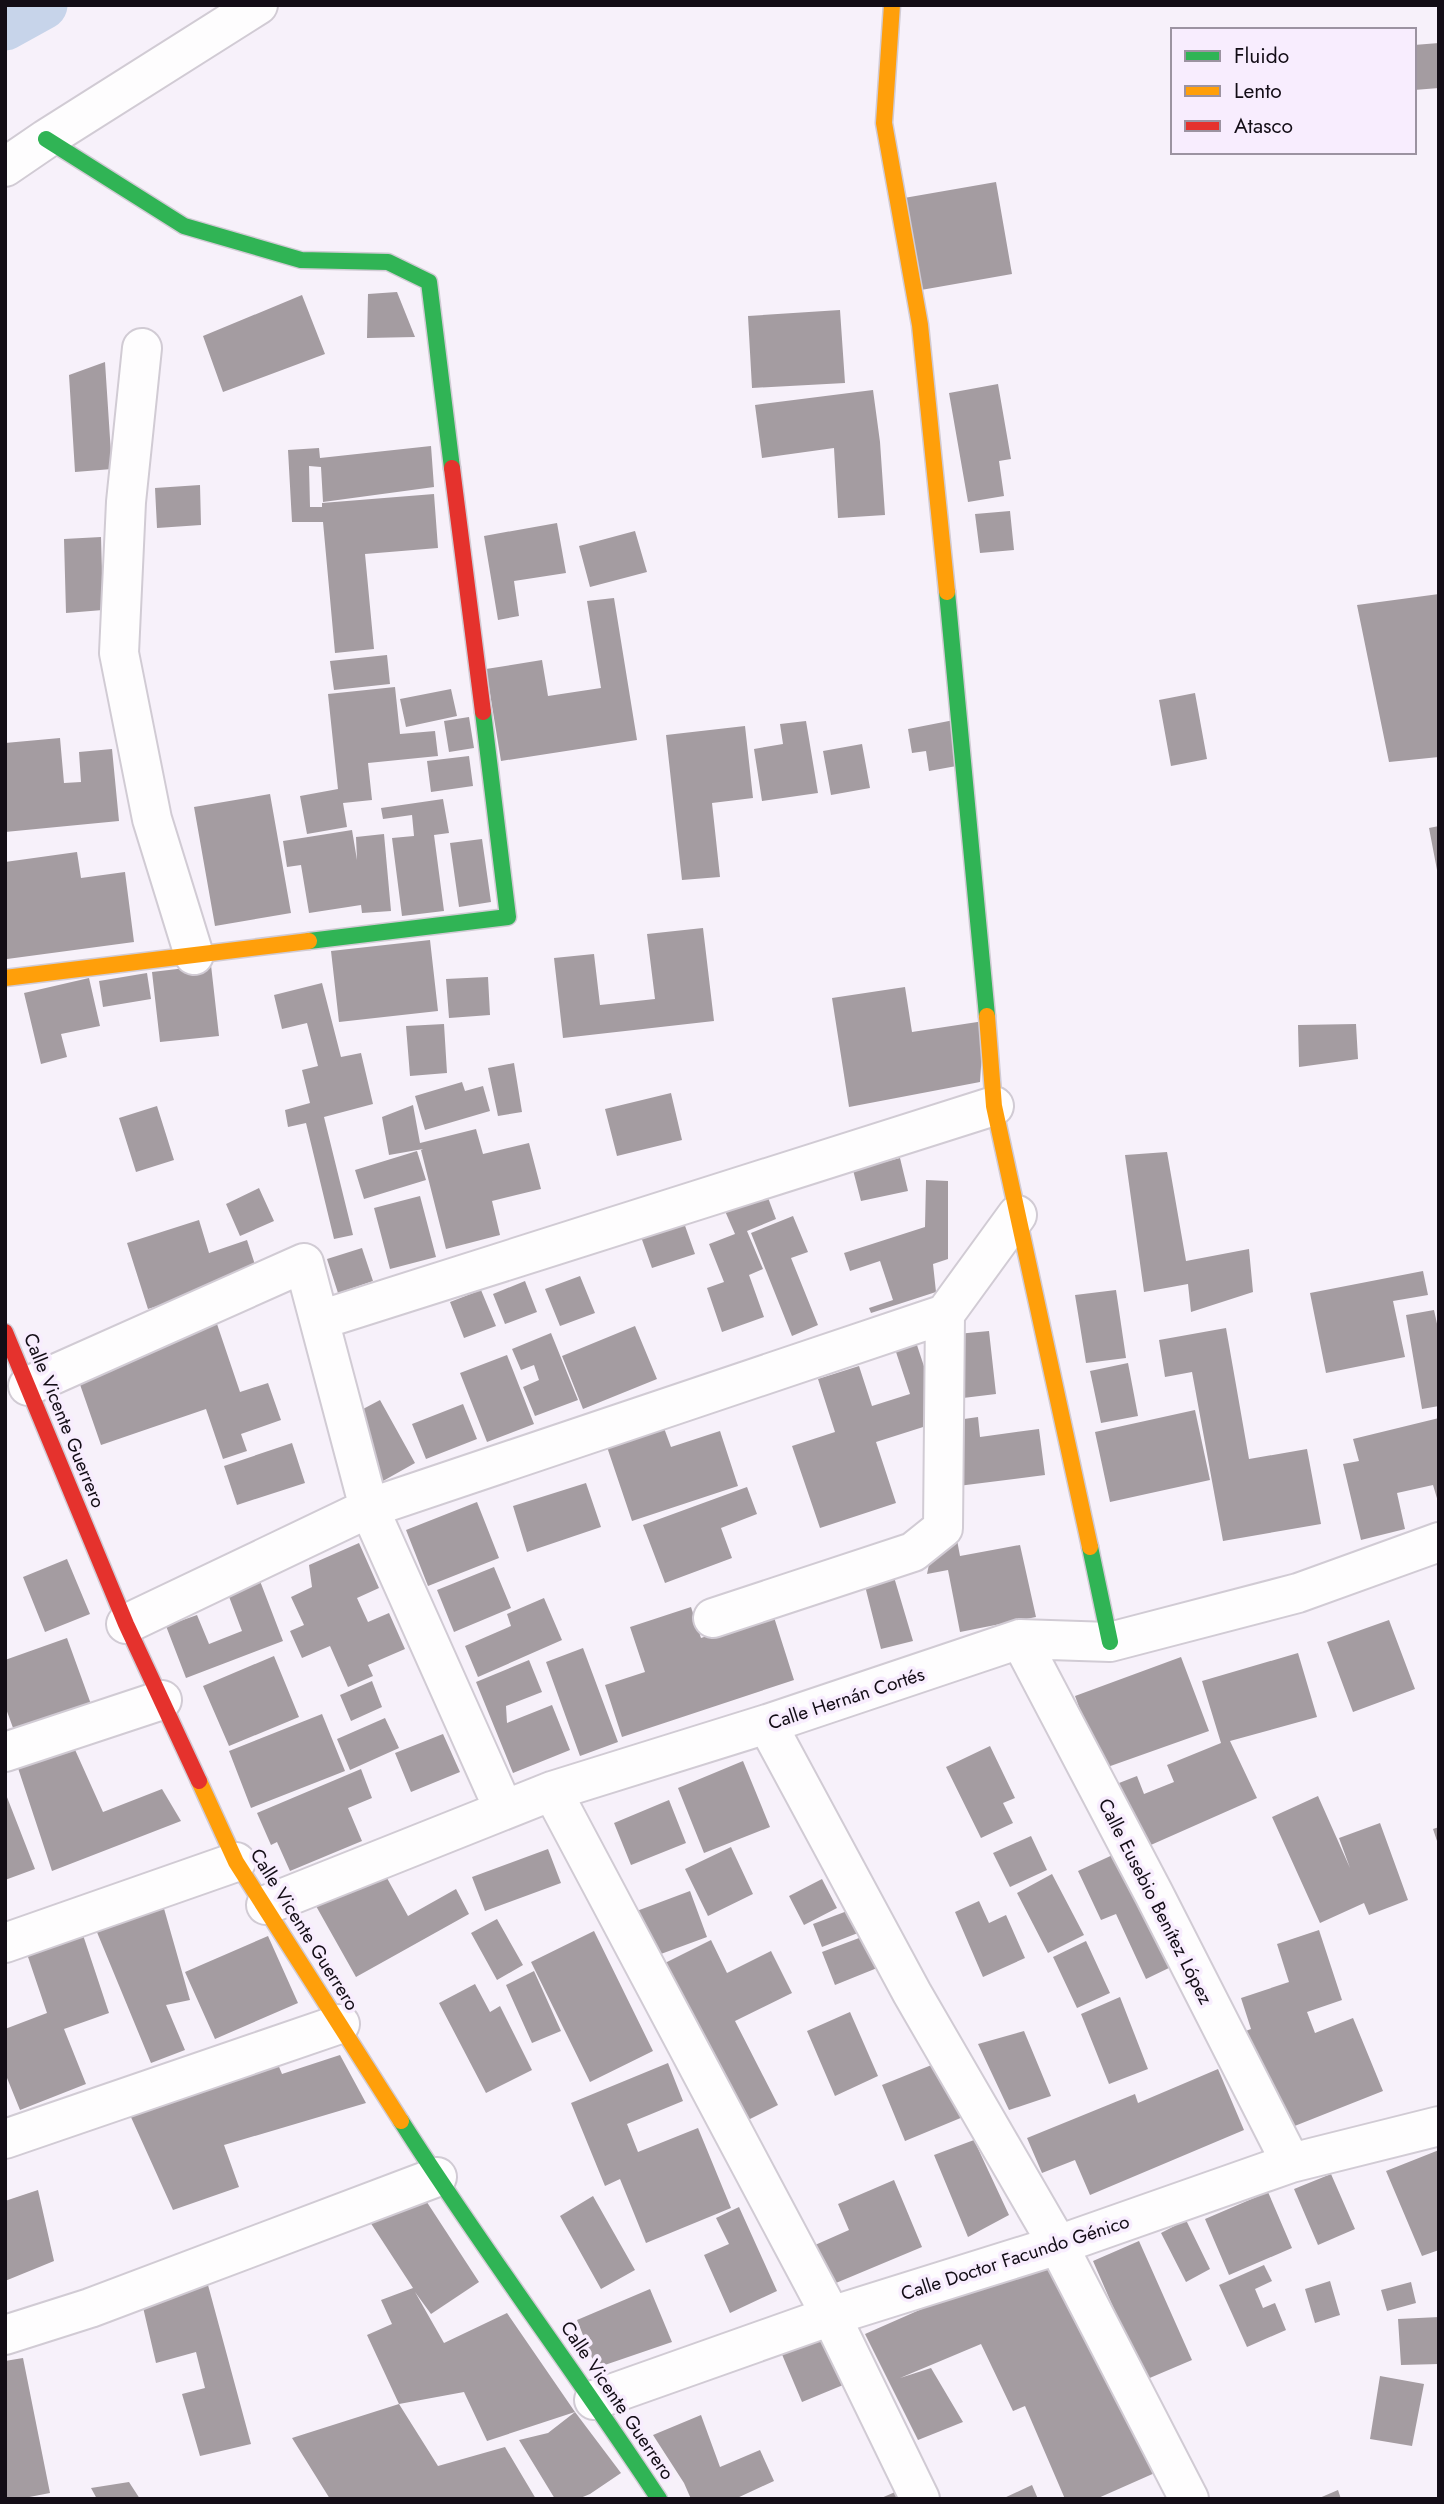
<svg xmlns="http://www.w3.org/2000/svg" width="1444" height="2504" viewBox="0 0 1444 2504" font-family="Jost,sans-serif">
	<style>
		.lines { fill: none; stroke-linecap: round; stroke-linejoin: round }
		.canal { stroke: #c7d4ea; stroke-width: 49 }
		.building { fill: #a49ca1 }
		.street-casing { stroke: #d1cbd4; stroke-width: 42 }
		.fast-casing { stroke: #d1cbd4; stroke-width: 19 }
		.slow-casing { stroke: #d1cbd4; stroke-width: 19 }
		.jam-casing { stroke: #d1cbd4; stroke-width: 19 }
		.street { stroke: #fefdfe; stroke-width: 38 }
		.fast { stroke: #30b455; stroke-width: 16 }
		.slow { stroke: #ff9f0a; stroke-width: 16 }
		.jam { stroke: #e5322d; stroke-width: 16 }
		.labels { text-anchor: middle; stroke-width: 7; stroke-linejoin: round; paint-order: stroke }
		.street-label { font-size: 19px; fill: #130d16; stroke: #f8edfe }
	</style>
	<rect width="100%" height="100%" fill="#f7f1fa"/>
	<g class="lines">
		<path class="canal" d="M5,26L43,5"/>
	</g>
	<path class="building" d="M1439,43V88L1414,90V45Z
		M996,182L1012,274L921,290L904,198Z
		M397,292L415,337L367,338L368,294Z
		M302,295L325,354L223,392L203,336Z
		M840,310L845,383L752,388L748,316Z
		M105,362L112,469L75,472L69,375Z
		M998,384L1011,459L999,461L1004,496L968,502L949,393Z
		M873,390L880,442L885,515L838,518L834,448L762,458L755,405Z
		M431,446L434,487L323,502L321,467L309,466L310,507H322V503L434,494L438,548L365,554L374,649L335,653L323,522H292L288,450L319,448L320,458Z
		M200,485L201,525L157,528L155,488Z
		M1010,511L1014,550L980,553L975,514Z
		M557,523L566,573L514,581L519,616L498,620L484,536Z
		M635,531L647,572L590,587L579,546Z
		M101,537L103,610L66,613L64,539Z
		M1439,594V757L1389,762L1357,605Z
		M614,598L637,740L501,761L486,669L542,660L548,696L601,688L587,601Z
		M387,655L390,684L334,690L330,661Z
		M395,687L400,734L435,731L438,756L368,763L372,800L343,803L347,827L307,834L300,796L338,789L328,694Z
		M451,689L457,716L406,727L400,699Z
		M1195,693L1207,759L1171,766L1159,700Z
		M469,717L474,748L449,752L444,721Z
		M954,720L962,765L929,771L926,751L912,753L908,729Z
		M806,721L818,793L762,801L754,749L783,744L780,724Z
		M745,726L753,798L712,803L720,877L682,880L666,735Z
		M60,738L64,783L81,782L79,752L112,749L119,821L5,832V743Z
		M862,744L870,788L831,795L823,751Z
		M469,756L473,786L431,792L427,761Z
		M270,794L291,913L215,926L194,807Z
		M443,799L449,833L434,835L444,911L402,916L392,838L414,836L412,815L383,819L381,808Z
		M1439,826V870H1437L1429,828Z
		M352,830L357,860L356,837L384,834L391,911L362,913L361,905L309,913L301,865L287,867L283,841Z
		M482,839L491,902L459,907L450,843Z
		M77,852L81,878L125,872L134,942L7,959L5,862Z
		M703,928L714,1021L563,1038L554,958L594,954L600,1005L655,999L647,934Z
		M430,940L438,1011L339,1022L331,951Z
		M211,965L219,1036L160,1042L152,972Z
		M147,973L151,999L103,1007L99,981Z
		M488,977L490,1015L449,1018L446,979Z
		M89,978L100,1026L61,1034L67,1057L41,1064L24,993Z
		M322,983L341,1057L361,1053L373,1104L324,1117L353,1235L334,1239L306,1123L288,1127L285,1110L310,1103L302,1070L318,1066L307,1023L282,1029L274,995Z
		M905,987L912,1032L984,1021L980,1082L849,1107L832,998Z
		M444,1024L447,1073L410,1076L406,1026Z
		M1356,1024L1358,1059L1299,1067L1298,1025Z
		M514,1063L522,1112L498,1116L488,1068Z
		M462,1082L465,1091L483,1086L490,1111L425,1130L415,1096Z
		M671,1093L682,1140L617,1156L605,1109Z
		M413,1105L420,1143L476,1129L483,1154L529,1143L541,1189L492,1201L500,1235L446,1249L421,1150L423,1149L389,1155L382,1117Z
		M157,1106L174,1160L136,1172L119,1118Z
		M417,1151L426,1180L364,1199L355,1170Z
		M1167,1152L1186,1261L1249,1249L1253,1292L1191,1312L1188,1284L1144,1292L1125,1155Z
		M900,1158L908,1191L861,1201L853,1170Z
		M926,1180L948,1181V1259L933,1264L936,1292L871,1313L869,1308L893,1300L880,1261L850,1271L844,1253L925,1227Z
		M259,1188L274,1221L240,1236L226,1204Z
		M767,1195L776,1219L747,1231L763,1269L749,1275L764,1317L722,1332L707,1288L724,1282L709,1244L735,1234L725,1211Z
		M420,1196L436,1257L390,1269L374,1208Z
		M793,1216L808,1252L791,1258L818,1325L792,1336L751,1233Z
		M199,1220L209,1253L247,1240L258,1274L148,1309L127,1243Z
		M683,1220L695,1254L652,1268L640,1234Z
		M362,1248L373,1281L338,1293L327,1259Z
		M1423,1271L1428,1295L1393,1301L1405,1357L1326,1373L1310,1293Z
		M580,1276L595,1313L560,1326L545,1289Z
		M525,1281L537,1312L505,1324L493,1294Z
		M481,1290L496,1326L464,1338L450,1302Z
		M1116,1290L1126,1358L1086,1363L1075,1295Z
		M1434,1310L1439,1333V1406L1422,1409L1406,1315Z
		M217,1324L240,1392L268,1383L281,1420L241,1434L247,1451L223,1459L206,1409L101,1445L76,1373Z
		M635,1326L657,1379L583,1409L562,1356Z
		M1226,1328L1249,1459L1307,1449L1321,1524L1223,1541L1192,1372L1165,1377L1159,1340Z
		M989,1331L996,1394L963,1398L957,1334Z
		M551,1333L578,1400L535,1416L523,1387L539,1380L534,1365L521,1370L512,1349Z
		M914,1336L942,1421L876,1442L896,1503L820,1528L792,1446L835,1432L818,1379L859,1366L872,1406L910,1394L893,1343Z
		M507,1355L534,1424L487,1442L460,1373Z
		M1128,1363L1138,1416L1101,1423L1090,1371Z
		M380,1400L415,1463L383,1481L348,1417Z
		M463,1404L477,1439L426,1459L412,1424Z
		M1195,1410L1210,1480L1110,1502L1095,1432Z
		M978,1417L980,1437L1039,1429L1045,1475L958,1486L950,1421Z
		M1439,1418V1505L1433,1485L1397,1493L1405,1529L1361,1540L1343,1464L1359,1461L1353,1439Z
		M664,1428L671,1447L720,1431L738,1486L632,1521L607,1447Z
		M292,1443L305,1483L237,1505L224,1466Z
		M586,1483L601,1527L527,1552L513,1506Z
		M747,1487L757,1514L721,1528L732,1558L665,1583L643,1525Z
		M477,1502L499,1558L428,1586L406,1530Z
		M955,1529L960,1556L1020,1545L1036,1617L960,1632L948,1570L927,1574L932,1550Z
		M359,1543L379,1588L357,1598L368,1622L389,1613L405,1649L368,1665L373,1676L348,1687L330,1646L302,1658L290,1631L304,1625L291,1597L312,1587L309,1565Z
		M67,1559L90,1614L45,1632L23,1577Z
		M494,1567L511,1608L454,1632L437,1590Z
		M894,1577L913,1641L881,1649L865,1586Z
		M260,1581L283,1641L186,1678L166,1626L197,1615L209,1644L242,1631L228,1594Z
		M544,1598L562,1640L478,1677L465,1646L511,1626L507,1614Z
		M691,1607L701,1638L773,1614L794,1680L622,1737L605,1685L645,1672L630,1627Z
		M1389,1620L1415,1689L1353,1712L1327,1642Z
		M67,1638L92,1707L16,1736L5,1706V1660Z
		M583,1648L618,1742L580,1756L546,1662Z
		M1298,1653L1317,1717L1230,1741L1257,1798L1144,1848L1119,1783L1137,1776L1144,1794L1174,1782L1167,1765L1221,1743L1202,1681Z
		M274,1656L299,1717L229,1746L203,1686Z
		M1181,1657L1209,1731L1102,1769L1075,1696Z
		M529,1660L542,1692L506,1706L507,1723L552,1705L570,1750L513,1773L476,1682Z
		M372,1681L382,1707L351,1721L340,1695Z
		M322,1714L345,1771L251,1808L229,1751Z
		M385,1718L399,1748L350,1770L337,1739Z
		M443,1734L460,1772L411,1792L395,1753Z
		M72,1743L103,1812L162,1789L181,1821L52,1871L17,1765Z
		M990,1746L1015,1798L1003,1803L1013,1823L981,1838L946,1767Z
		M743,1761L770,1827L704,1853L678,1788Z
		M361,1769L372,1798L348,1808L362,1841L290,1871L277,1842L271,1845L257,1813Z
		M5,1792L35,1869L5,1880Z
		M1318,1796L1350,1868L1339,1838L1380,1823L1408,1900L1369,1915L1364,1903L1320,1923L1272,1817Z
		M669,1800L686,1843L631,1865L614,1823Z
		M1439,1827V1844H1438L1433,1829Z
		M1031,1836L1047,1870L1010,1887L993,1853Z
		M731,1847L753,1894L708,1916L685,1869Z
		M548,1849L561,1883L485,1911L472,1877Z
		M1119,1852L1173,1966L1146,1979L1116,1914L1101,1920L1078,1871Z
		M382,1869L408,1916L456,1889L469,1914L356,1977L316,1906Z
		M1052,1874L1084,1935L1048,1953L1017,1893Z
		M822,1879L837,1908L804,1925L789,1896Z
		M690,1891L707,1937L650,1958L634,1912Z
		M979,1901L989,1923L1006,1915L1025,1958L983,1977L955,1912Z
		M163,1905L190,2000L166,2005L185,2050L151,2063L94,1925Z
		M855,1908L863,1931L822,1947L813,1924Z
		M497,1919L523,1965L497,1980L471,1933Z
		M1319,1930L1342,2000L1307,2012L1315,2033L1353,2018L1383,2091L1282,2131L1243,2032L1251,2029L1241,1998L1289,1982L1277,1944Z
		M594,1931L653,2051L590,2082L531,1962Z
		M875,1932L887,1964L835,1985L822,1952Z
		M83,1935L109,2013L64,2029L86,2084L20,2110L5,2073V2029L47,2013L27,1954Z
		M268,1936L298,2003L215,2039L185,1972Z
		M711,1940L727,1973L771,1951L792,1993L735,2021L778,2105L742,2123L663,1964Z
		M1086,1941L1110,1993L1077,2008L1053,1957Z
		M534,1971L561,2031L532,2043L506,1985Z
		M475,1984L490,2012L500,2006L532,2070L486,2093L439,2003Z
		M1120,1997L1148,2069L1109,2084L1081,2014Z
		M850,2012L878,2076L835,2096L807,2031Z
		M1024,2031L1051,2096L1009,2110L978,2044Z
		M340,2055L366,2103L224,2145L239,2187L173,2210L130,2115L275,2057L282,2074Z
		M939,2062L963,2117L905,2141L882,2085Z
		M668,2063L683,2101L627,2124L638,2152L698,2128L731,2208L646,2243L620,2179L605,2186L571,2103Z
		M1218,2069L1244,2130L1090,2195L1075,2160L1042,2173L1027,2138L1135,2094L1138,2103Z
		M974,2140L1009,2215L968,2237L934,2155Z
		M1439,2150V2250L1422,2256L1386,2171Z
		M1331,2174L1355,2229L1318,2245L1294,2189Z
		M894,2180L922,2247L824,2288L806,2249L849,2230L838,2204Z
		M38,2190L54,2261L5,2281V2201Z
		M419,2190L479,2282L431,2314L415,2292L444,2343L507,2313L575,2412L487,2441L464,2392L399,2404L367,2335L392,2324L381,2300L413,2288L370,2222Z
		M1268,2192L1292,2248L1229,2275L1205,2219Z
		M593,2196L635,2270L601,2289L560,2216Z
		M739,2207L777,2291L730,2313L704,2255L729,2244L716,2218Z
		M1186,2220L1210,2269L1186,2282L1161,2233Z
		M1139,2241L1192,2360L1145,2380L1093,2261Z
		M1047,2263L1102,2373L1157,2472L1096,2499H1065L1025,2406L1013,2411L981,2344L900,2378L931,2368L963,2422L918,2440L865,2334L958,2293Z
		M1264,2265L1272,2281L1255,2289L1263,2308L1275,2303L1286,2330L1247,2347L1219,2285Z
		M1330,2281L1340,2315L1315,2323L1305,2289Z
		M1411,2282L1416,2303L1387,2311L1381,2290Z
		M208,2285L251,2444L200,2456L182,2394L205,2388L196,2352L156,2363L142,2303Z
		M650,2289L672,2342L596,2368L577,2320Z
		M1439,2317V2364L1401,2365L1398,2319Z
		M825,2326L848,2383L802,2402L778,2345Z
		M23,2358L50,2493L19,2499H5V2361Z
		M1380,2376L1424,2384L1412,2446L1370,2439Z
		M399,2404L438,2466L505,2447L536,2499H330L292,2438Z
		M575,2412L621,2473L590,2494L578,2499H555L519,2440L548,2433Z
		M701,2415L720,2467L760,2450L774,2481L735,2499H691L684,2483L653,2435Z
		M129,2482L140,2499H97L91,2488Z
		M1032,2485L1038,2499H1002Z
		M902,2489L906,2499H879Z
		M1338,2490L1341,2499H1317Z"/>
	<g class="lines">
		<g class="street-casing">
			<path id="street" d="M5,167L46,139L258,5
				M142,348L126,502L119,653L152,819L194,955
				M320,1320L994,1106
				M28,1386L304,1263L369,1508L504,1810
				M713,1618L913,1552L943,1528L945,1314L1017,1215
				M126,1624L369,1508L945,1314
				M1020,1639L1154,1894L1291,2163
				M767,1724L912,1993L1058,2245L1189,2499
				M5,1752L162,1700
				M552,1791L831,2316L920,2499
				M266,1905L552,1791L767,1724L1020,1639L1110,1642L1298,1593L1439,1542
				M5,1943L236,1862
				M5,2139L340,2024
				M5,2335L90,2308L437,2177
				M594,2400L831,2316L1058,2245L1291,2163L1439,2126"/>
		</g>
		<g class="fast-casing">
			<path id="fast" d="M46,139L184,226L301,260L388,262L429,282L452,468
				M947,592L987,1016
				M309,941L508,917L483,712
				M1090,1547L1110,1642
				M401,2121C483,2250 575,2371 659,2499"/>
		</g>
		<g class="slow-casing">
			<path id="slow" d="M892,5L884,123L920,325L947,592
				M5,978L309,941
				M987,1016L994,1106L1090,1547
				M199,1781L236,1862L401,2121"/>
		</g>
		<g class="jam-casing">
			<path id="jam" d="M452,468L483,712
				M5,1332L126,1624L199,1781"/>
		</g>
		<use href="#street" class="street"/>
		<use href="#fast" class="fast"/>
		<use href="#slow" class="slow"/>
		<use href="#jam" class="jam"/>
	</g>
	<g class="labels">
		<g class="street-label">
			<text transform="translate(65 1420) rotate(68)" y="7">Calle Vicente Guerrero</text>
			<text transform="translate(846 1698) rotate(-18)" y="7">Calle Hernán Cortés</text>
			<text transform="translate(1156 1901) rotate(63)" y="7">Calle Eusebio Benítez López</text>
			<text transform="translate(305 1929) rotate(58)" y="7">Calle Vicente Guerrero</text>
			<text transform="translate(1015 2257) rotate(-18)" y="7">Calle Doctor Facundo Génico</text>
			<text transform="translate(618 2400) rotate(56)" y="7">Calle Vicente Guerrero</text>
		</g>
	</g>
	<rect width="1444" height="2504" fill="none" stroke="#130d16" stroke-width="14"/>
	<rect x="1171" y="28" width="245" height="126" fill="#f8edfe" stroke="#9c93a1" stroke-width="2"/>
	<rect x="1185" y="51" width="35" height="10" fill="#30b455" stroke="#9c93a1" stroke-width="2"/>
	<text x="1234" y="63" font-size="21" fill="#130d16">Fluido</text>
	<rect x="1185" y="86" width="35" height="10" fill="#ff9f0a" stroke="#9c93a1" stroke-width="2"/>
	<text x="1234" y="98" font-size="21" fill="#130d16">Lento</text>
	<rect x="1185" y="121" width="35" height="10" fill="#e5322d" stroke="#9c93a1" stroke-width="2"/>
	<text x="1234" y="133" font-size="21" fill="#130d16">Atasco</text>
</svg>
